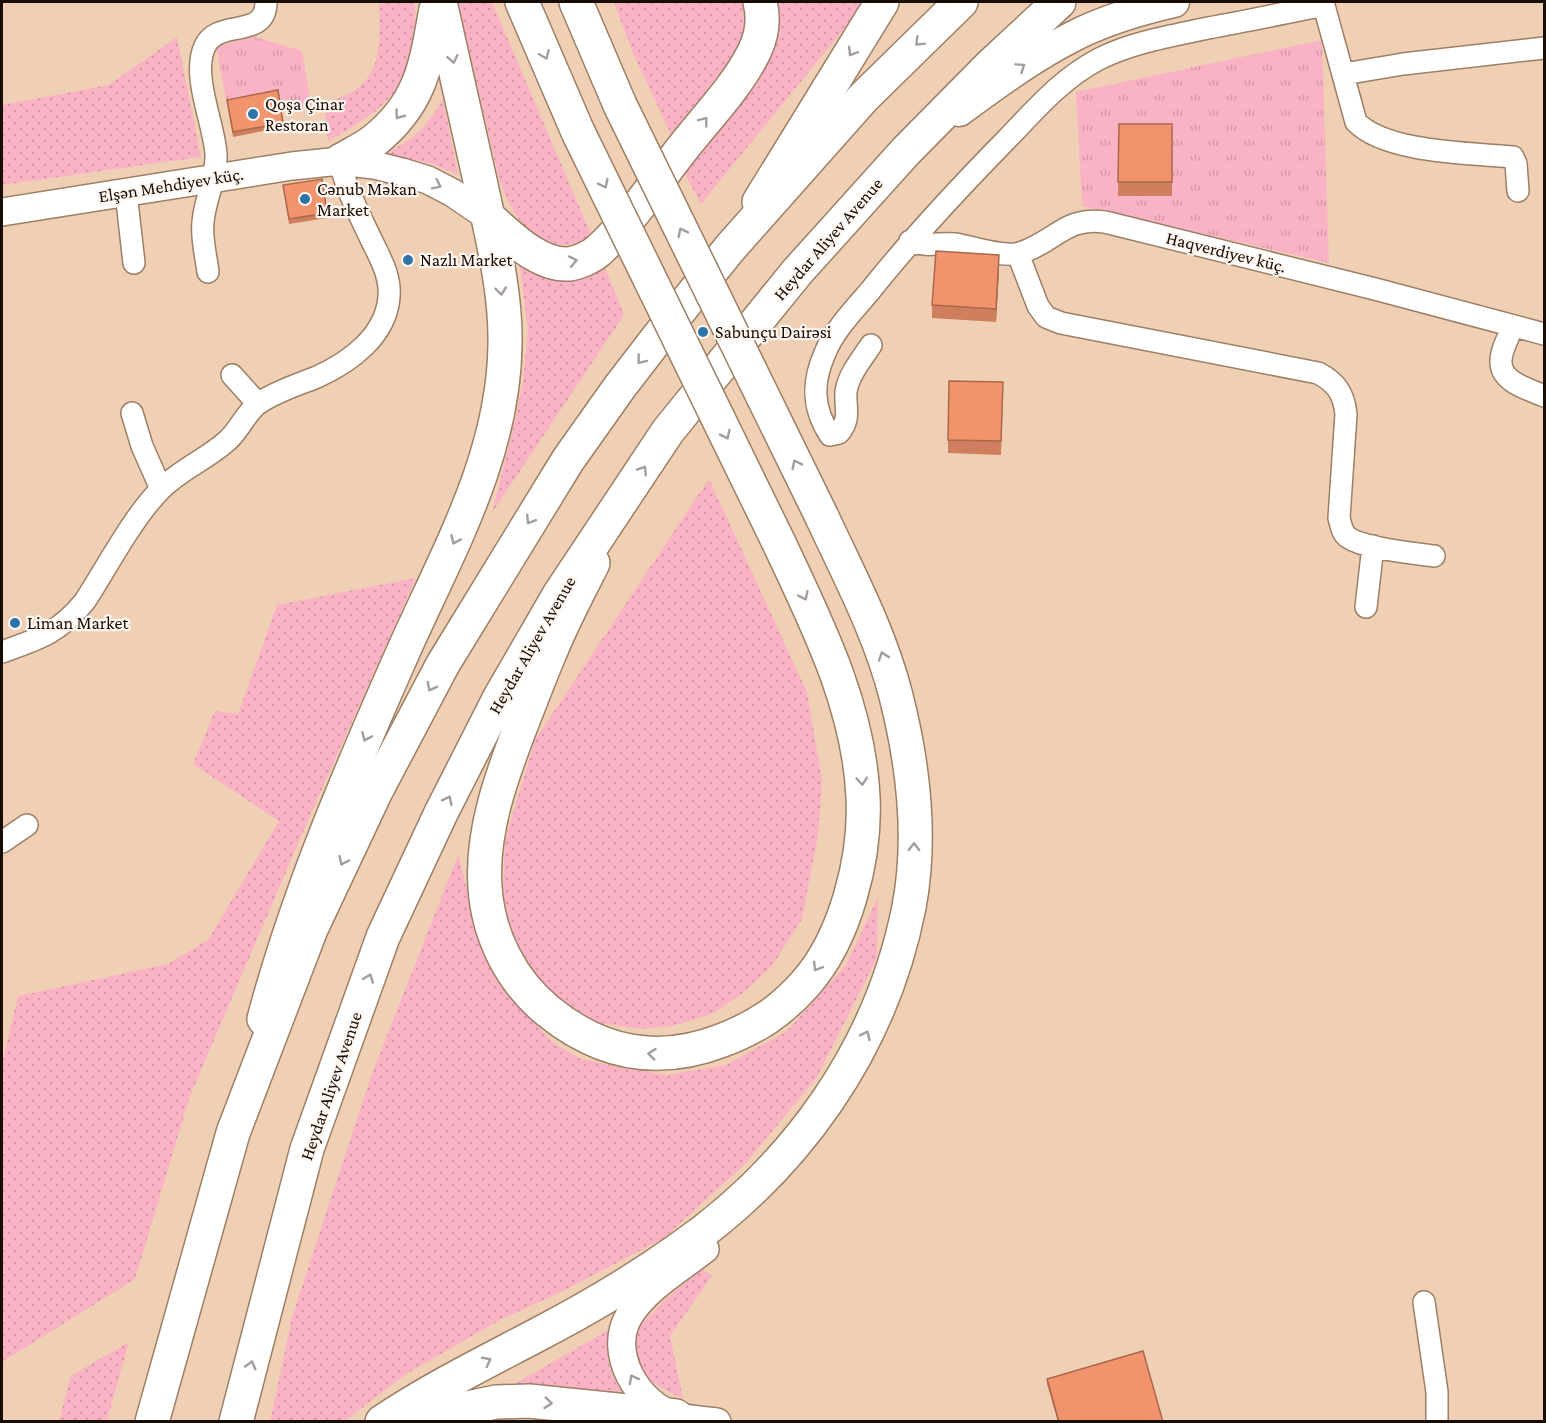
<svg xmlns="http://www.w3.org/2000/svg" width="1546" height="1423" viewBox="0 0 1546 1423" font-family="'Crimson Pro',serif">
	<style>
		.grass { fill: url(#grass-dots) }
		.park { fill: url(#park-tufts) }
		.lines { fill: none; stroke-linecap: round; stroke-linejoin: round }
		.minor-casing { stroke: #9c7f65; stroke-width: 24 }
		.tertiary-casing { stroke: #9c7f65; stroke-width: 30 }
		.secondary-casing { stroke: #9c7f65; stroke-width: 33 }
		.primary-casing { stroke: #9c7f65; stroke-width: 36 }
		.motorway-casing { stroke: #9c7f65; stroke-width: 36 }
		.minor { stroke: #fff; stroke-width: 21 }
		.tertiary { stroke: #fff; stroke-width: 27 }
		.secondary { stroke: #fff; stroke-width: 30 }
		.primary { stroke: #fff; stroke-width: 33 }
		.motorway { stroke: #fff; stroke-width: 33 }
		.primary-bridge-casing { stroke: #9c7f65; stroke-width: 36; stroke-linecap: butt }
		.primary-bridge { stroke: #fff; stroke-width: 33 }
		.wall { fill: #cf7f5e }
		.shaded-wall { fill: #a9684c }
		.building { fill: #f1946d; stroke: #a9684c; stroke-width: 1.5 }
		.oneway { stroke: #a39e9b }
		.poi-dot { fill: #2b74a8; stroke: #fdf6f1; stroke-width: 2 }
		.labels { text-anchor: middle; stroke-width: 4.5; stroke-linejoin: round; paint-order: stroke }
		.poi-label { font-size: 18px; fill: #180d05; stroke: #fdf6f1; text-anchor: start }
		.street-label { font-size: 18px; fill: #180d05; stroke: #fdf6f1 }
	</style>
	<defs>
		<pattern id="grass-dots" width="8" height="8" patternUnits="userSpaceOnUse" patternTransform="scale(1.5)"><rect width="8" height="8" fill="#f9b3c4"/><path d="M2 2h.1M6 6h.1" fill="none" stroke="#d599a7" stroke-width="1.8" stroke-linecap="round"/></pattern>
		<pattern id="park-tufts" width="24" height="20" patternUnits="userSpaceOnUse" patternTransform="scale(1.5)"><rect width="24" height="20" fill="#f9b3c4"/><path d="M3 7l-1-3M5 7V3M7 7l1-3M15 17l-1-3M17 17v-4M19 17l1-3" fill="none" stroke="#d599a7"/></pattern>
	</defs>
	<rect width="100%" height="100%" fill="#f0d0b4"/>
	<path class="grass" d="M379,2H415C419,79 394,106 328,141L324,103C382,89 381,53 379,2Z
		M458,2H492L593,239C540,259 515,224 499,179Z
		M614,2H743L748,19L741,52L675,143L632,51Z
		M772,2H862L852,19L701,204L683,171L768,61L778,23Z
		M177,37L201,157L2,185V105L109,85Z
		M443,99L458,175L433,164L384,154C416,139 425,128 443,99Z
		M519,260C523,264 528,271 533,274C554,284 585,275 605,268L624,315L492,513L514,425L523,382L528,330Z
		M709,479L807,692L822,780L818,836L802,919L772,966L743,993L712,1014L673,1026L641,1029L594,1022L553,998L517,951L503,895L505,840L535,740Z
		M416,578L306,825L190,1096L135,1279L2,1362V1063L18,996L168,964L208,940L279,821L193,764L215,711L238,714L277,605Z
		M458,855L475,919L497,981L552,1042L579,1058L618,1067L667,1075L726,1065L787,1031L846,965L878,897L877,958L817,1077L747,1162L664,1238L563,1291L500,1320L406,1374L345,1421L270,1422L292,1317L370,1079Z
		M702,1269L712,1276L670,1336L683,1399L654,1384L643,1372L634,1349L639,1326L669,1296Z
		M612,1328C603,1354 609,1379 628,1398L504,1390Z
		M129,1342L107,1421H59L71,1376Z"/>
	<path class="park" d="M255,37L302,51L311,105L281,112L277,95L227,104L216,46Z
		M1322,40L1329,263L1082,206L1076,92Z"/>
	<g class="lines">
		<g class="minor-casing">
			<path id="minor" d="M1323,2L1356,122C1386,153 1471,153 1513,157L1516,164L1518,191
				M1344,74L1403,64L1544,48
				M126,193L134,263
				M910,241C929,248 938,242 956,244C973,247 1004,258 1020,253C1054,243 1065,216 1105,222L1375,289L1544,334
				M1018,254L1038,306L1046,317L1061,323L1318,373C1336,382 1344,394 1346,414L1339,518C1341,525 1342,534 1349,538C1366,549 1413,553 1434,556
				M208,272C206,256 201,237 203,222C205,198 217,178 216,154C214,123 191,75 205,46C218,18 266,40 266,2
				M1513,326C1509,336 1500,352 1501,363C1502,383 1529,389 1544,396
				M871,345C862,359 848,375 846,392C845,409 851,418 839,433L830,435C812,408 812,382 825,353C834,330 854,310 870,291C913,237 959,188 1007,139C1036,109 1061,79 1099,59C1133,42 1171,36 1208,28C1247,21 1285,13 1324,5
				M232,375L258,404
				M132,413L142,446L161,489
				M1366,607L1373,546
				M2,652C39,639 59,633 85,601C107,567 133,517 161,489C181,469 207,459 227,441C240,430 245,413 259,403C277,391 297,385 317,377C350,362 386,336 389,297C391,275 379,256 370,237C358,212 346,189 340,161
				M2,842L27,825
				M1424,1302L1437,1392V1422"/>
		</g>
		<g class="tertiary-casing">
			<path id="tertiary" d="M2,212L292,166L340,161L374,165L402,172L428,180L453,193L488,217
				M705,1249C680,1269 646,1288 629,1316C607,1353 638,1405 676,1416C689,1420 704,1420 717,1422"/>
		</g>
		<g class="secondary-casing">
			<path id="secondary" d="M959,111C995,85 1031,58 1070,38C1102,21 1139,10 1174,2"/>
		</g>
		<g class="primary-casing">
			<path id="primary" d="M522,2L578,132
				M576,2L620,105
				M340,161C352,154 365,148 375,140C422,102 426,64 436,9
				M759,202L882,2
				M488,217C509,235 538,266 569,264C578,263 591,257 598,251C630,222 655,183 682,149C706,118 738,86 755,50C762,35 764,18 760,2
				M593,563C579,591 564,619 552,648C541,673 532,698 522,723C502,775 481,831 485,887C488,935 511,981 548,1011C602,1055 659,1065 723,1040C757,1027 781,1011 805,984C846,938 866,857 863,797C859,706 817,624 779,543
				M264,1019C298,892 350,772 403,652C447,553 504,456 505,344C506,291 492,237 481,185C467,124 454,63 440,2"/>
		</g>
		<g class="motorway-casing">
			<path id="motorway" d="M152,1422L233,1133L311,929L376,791L443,664L568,460L619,388L659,336L730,248L863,98L961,2
				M236,1422L307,1149L383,937L441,813L500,697L559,595L668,431L797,272L906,151L991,65L1059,2
				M382,1422C431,1389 484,1363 537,1335C585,1310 633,1282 678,1250C796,1168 881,1049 909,907C922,838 913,763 896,696C880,633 849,575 822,517
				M430,1422L463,1409L496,1402L529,1401L676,1416"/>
		</g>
		<use href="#minor" class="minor"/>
		<use href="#tertiary" class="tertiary"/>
		<use href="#secondary" class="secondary"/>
		<use href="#primary" class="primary"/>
		<use href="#motorway" class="motorway"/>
		<g class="primary-bridge-casing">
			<path id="primary-bridge" d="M620,105L822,517
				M578,132L779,543"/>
		</g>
		<use href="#primary-bridge" class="primary-bridge"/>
	</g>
	<path class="wall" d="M227,100L283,123V127L233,137Z
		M1119,124H1172V196H1118Z
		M283,185L327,213V218L289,224Z
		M999,269L996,322L932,318V305Z
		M1003,396L1001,455L948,453V440Z
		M1047,1379L1163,1422H1058L1047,1384Z"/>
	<path class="shaded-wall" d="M999,255V269L996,322V309Z"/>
	<path class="building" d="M278,90L283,123L233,132L227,100Z
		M1119,124H1172V182H1118Z
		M322,179L327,213L289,219L283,185Z
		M936,251L999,255L996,309L932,305Z
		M949,381L1003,382L1001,441L948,440Z
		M1143,1351L1163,1422H1059L1047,1379Z"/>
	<defs><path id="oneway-chevron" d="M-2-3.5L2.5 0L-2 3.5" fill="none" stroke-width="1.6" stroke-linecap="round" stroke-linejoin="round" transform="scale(1.5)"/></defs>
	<g class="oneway">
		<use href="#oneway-chevron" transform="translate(919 42) rotate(135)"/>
		<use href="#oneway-chevron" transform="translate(852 52) rotate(122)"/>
		<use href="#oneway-chevron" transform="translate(545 55) rotate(67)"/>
		<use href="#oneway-chevron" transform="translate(453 59) rotate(78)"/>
		<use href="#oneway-chevron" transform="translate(1021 67) rotate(-34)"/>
		<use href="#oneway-chevron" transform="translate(399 115) rotate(127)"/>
		<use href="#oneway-chevron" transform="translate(704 121) rotate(-52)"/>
		<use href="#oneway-chevron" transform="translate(604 184) rotate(64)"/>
		<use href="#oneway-chevron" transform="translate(437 185) rotate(26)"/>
		<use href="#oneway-chevron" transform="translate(682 232) rotate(-116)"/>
		<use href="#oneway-chevron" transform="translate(573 261) rotate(-11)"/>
		<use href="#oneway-chevron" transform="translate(501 291) rotate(83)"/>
		<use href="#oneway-chevron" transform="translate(641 360) rotate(128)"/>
		<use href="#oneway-chevron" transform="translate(726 435) rotate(64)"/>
		<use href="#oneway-chevron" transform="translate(796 464) rotate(-116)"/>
		<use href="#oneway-chevron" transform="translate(643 470) rotate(-57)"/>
		<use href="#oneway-chevron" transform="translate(530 520) rotate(122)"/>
		<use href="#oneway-chevron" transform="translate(455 540) rotate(114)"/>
		<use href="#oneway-chevron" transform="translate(804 596) rotate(65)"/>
		<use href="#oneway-chevron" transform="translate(883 656) rotate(-109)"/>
		<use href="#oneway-chevron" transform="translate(431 687) rotate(118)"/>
		<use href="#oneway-chevron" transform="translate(366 737) rotate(114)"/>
		<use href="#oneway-chevron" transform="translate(862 781) rotate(85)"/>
		<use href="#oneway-chevron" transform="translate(448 800) rotate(-63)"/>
		<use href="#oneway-chevron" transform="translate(914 847) rotate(-89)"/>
		<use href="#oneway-chevron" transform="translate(343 861) rotate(115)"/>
		<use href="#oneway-chevron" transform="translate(817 967) rotate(122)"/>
		<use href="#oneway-chevron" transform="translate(369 978) rotate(-70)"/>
		<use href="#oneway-chevron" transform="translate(866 1035) rotate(-64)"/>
		<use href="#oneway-chevron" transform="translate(652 1054) rotate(-174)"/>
		<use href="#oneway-chevron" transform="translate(487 1361) rotate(-27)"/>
		<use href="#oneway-chevron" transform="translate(251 1365) rotate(-75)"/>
		<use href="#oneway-chevron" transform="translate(633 1379) rotate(-119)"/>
		<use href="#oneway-chevron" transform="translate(548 1403) rotate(6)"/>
	</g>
	<g class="poi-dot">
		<circle cx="253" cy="114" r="6"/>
		<circle cx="305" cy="199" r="6"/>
		<circle cx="408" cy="260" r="6"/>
		<circle cx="703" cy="332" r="6"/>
		<circle cx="15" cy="623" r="6"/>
	</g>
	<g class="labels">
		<g class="poi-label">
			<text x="265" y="110">Qoşa Çinar<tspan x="265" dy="21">Restoran</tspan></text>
			<text x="317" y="195">Cənub Məkan<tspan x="317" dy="21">Market</tspan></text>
			<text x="420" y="266">Nazlı Market</text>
			<text x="715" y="338">Sabunçu Dairəsi</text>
			<text x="27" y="629">Liman Market</text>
		</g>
		<g class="street-label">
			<text transform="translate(171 185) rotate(-9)" y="6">Elşən Mehdiyev küç.</text>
			<text transform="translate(828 239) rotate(-49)" y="6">Heydar Aliyev Avenue</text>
			<text transform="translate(1226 252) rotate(14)" y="6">Haqverdiyev küç.</text>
			<text transform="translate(532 645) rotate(-60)" y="6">Heydar Aliyev Avenue</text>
			<text transform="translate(331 1086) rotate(-71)" y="6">Heydar Aliyev Avenue</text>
		</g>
	</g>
	<rect width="1546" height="1423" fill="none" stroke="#180d05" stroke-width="6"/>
</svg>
